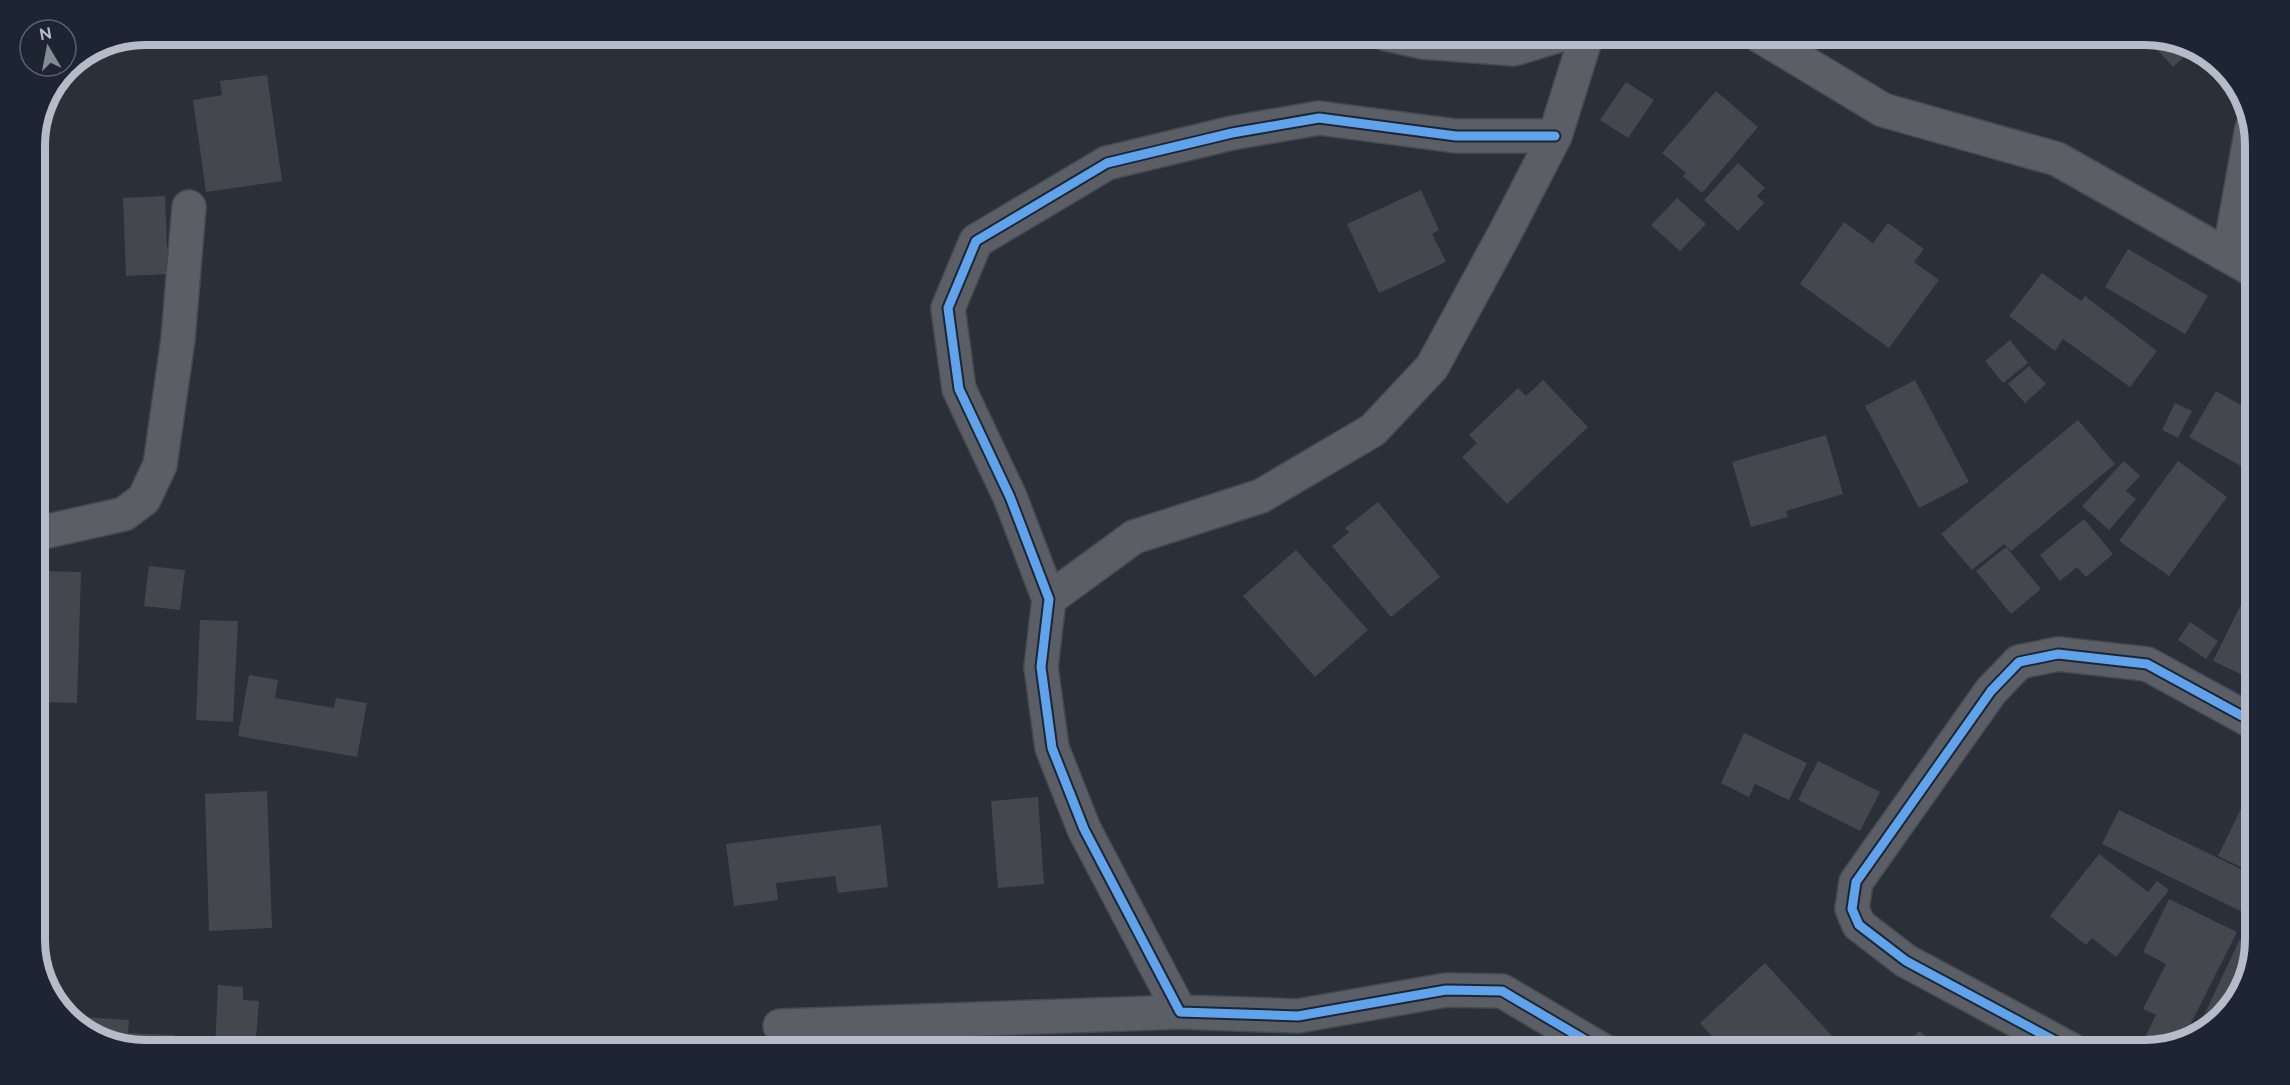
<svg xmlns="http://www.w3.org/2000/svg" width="2290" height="1085" viewBox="0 0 2290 1085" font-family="Raleway,sans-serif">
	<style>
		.building { fill: #44474e }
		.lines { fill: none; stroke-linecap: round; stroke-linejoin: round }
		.street-casing { stroke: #464a50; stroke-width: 36 }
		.street { stroke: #5b5e65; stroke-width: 33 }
		.cycleway-casing { stroke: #1e2532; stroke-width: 13 }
		.cycleway { stroke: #60a3ed; stroke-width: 9 }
		.rim { fill: none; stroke: #b5bbc8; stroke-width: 8 }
	</style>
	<rect width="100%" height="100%" fill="#2b2f37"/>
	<path class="building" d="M541,34H565L554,46Z
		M2143,34L2188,43L2193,48L2173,67Z
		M267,75L282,181L206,192L193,100L222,95L220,81Z
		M1626,82L1654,100L1628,138L1600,120Z
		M1716,91L1758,127L1702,193L1683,176L1686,173L1662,153Z
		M1738,163L1765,188L1757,196L1764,203L1738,231L1704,200Z
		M1421,190L1439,230L1432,234L1446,262L1379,293L1347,224Z
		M165,196L168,274L126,276L123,198Z
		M1677,198L1706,224L1680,251L1651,225Z
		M1844,222L1873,243L1888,223L1924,249L1914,262L1939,280L1889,348L1800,284Z
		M2128,249L2208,296L2185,334L2105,287Z
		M2042,273L2081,301L2085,296L2157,351L2130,387L2063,339L2055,351L2009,316Z
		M2010,340L2028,363L2003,383L1985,361Z
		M2029,366L2046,384L2025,403L2008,384Z
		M1543,380L1588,427L1507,504L1462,457L1477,443L1469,435L1518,388L1526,396Z
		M1915,380L1969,482L1919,508L1865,406Z
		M2216,391L2255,413V474L2189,437Z
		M2175,403L2192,411L2178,438L2162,430Z
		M2078,420L2115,464L2011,551L2004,544L1972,570L1941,534Z
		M1826,435L1843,494L1786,511L1788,517L1751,527L1732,462Z
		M2124,461L2140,476L2126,491L2136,499L2109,530L2082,506Z
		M2178,461L2227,497L2169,576L2119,541Z
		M1378,502L1440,577L1391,617L1332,546L1349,532L1345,528Z
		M2084,519L2113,554L2086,577L2077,567L2060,581L2040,555Z
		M2006,547L2041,589L2011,614L1976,571Z
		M1296,550L1368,630L1315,677L1243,596Z
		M149,566L185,570L180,610L144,606Z
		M43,571L81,572L77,703L38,702Z
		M2255,576V661L2247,677L2213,661Z
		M200,620L238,621L233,722L196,720Z
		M2190,622L2218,641L2206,659L2178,640Z
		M249,675L278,680L275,698L334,708L336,698L367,703L357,757L238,736Z
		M1744,733L1807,763L1789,800L1755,784L1749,797L1721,783Z
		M1818,761L1880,792L1860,831L1798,800Z
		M2255,780V874L2218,856Z
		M267,791L272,928L209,931L205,794Z
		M1038,797L1044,884L998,888L991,801Z
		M2119,810L2255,876V906L2251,916L2102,844Z
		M881,825L888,887L838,893L835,876L776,883L778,900L734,906L726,844Z
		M2099,854L2148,892L2157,881L2169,890L2116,957L2092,938L2086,945L2050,916Z
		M2169,899L2237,932L2183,1039L2155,1048L2143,1042L2156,1015L2143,1009L2166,964L2143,952Z
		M2240,939L2254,946L2247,983L2206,1032L2194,1036Z
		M1765,963L1845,1050H1717L1712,1045L1716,1041L1700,1023Z
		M218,985L243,987V1000L259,1001L255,1048L269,1049V1050L215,1048Z
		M84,1017L129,1020L128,1033L174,1035L173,1050H144L102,1042L83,1028Z
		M1919,1031L1940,1048L1938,1050H1902Z
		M313,1043L355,1045V1050H313Z"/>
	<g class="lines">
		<g class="street-casing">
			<path id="street" d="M1386,34L1422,42L1514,49L1563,34
				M1757,34L1883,110L2057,159L2255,271
				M1555,136H1456L1319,118L1232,133L1107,163L976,241L948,308L959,389L1010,497L1049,599L1041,667L1052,748L1084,829L1180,1012L1298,1016L1446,990L1502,991L1602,1050
				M2229,255L2252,128
				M35,534L124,514L144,499L160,465L178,339L189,207
				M1049,599L1134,537L1261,496L1373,430L1432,367L1506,231L1555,136L1587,34
				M780,1026L1180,1012
				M2072,1050L1906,961L1859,925L1852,909L1856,882L1991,691L2019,662L2058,654L2147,664L2255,723"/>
		</g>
		<use href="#street" class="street"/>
		<g class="cycleway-casing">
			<path id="cycleway" d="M1555,136H1456L1319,118L1232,133L1107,163L976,241L948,308L959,389L1010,497L1049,599L1041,667L1052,748L1084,829L1180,1012L1298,1016L1446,990L1502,991L1602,1050
				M2072,1050L1906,961L1859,925L1852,909L1856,882L1991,691L2019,662L2058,654L2147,664L2255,723"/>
		</g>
		<use href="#cycleway" class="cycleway"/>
	</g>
	<path d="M0 0H2290V1085H0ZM145 45H2145A100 100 0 0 1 2245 145V940A100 100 0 0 1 2145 1040H145A100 100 0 0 1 45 940V145A100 100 0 0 1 145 45Z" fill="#1e2532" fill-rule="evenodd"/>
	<path class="rim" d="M145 45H2145A100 100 0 0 1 2245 145V940A100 100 0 0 1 2145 1040H145A100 100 0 0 1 45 940V145A100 100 0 0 1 145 45Z"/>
	<g transform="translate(48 48) rotate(350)"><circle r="28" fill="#1e2532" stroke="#5a616e" stroke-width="1.5"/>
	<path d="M0-4.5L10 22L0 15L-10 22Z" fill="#858a95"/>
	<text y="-9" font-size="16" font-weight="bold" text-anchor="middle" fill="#b5bbc8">N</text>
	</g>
</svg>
